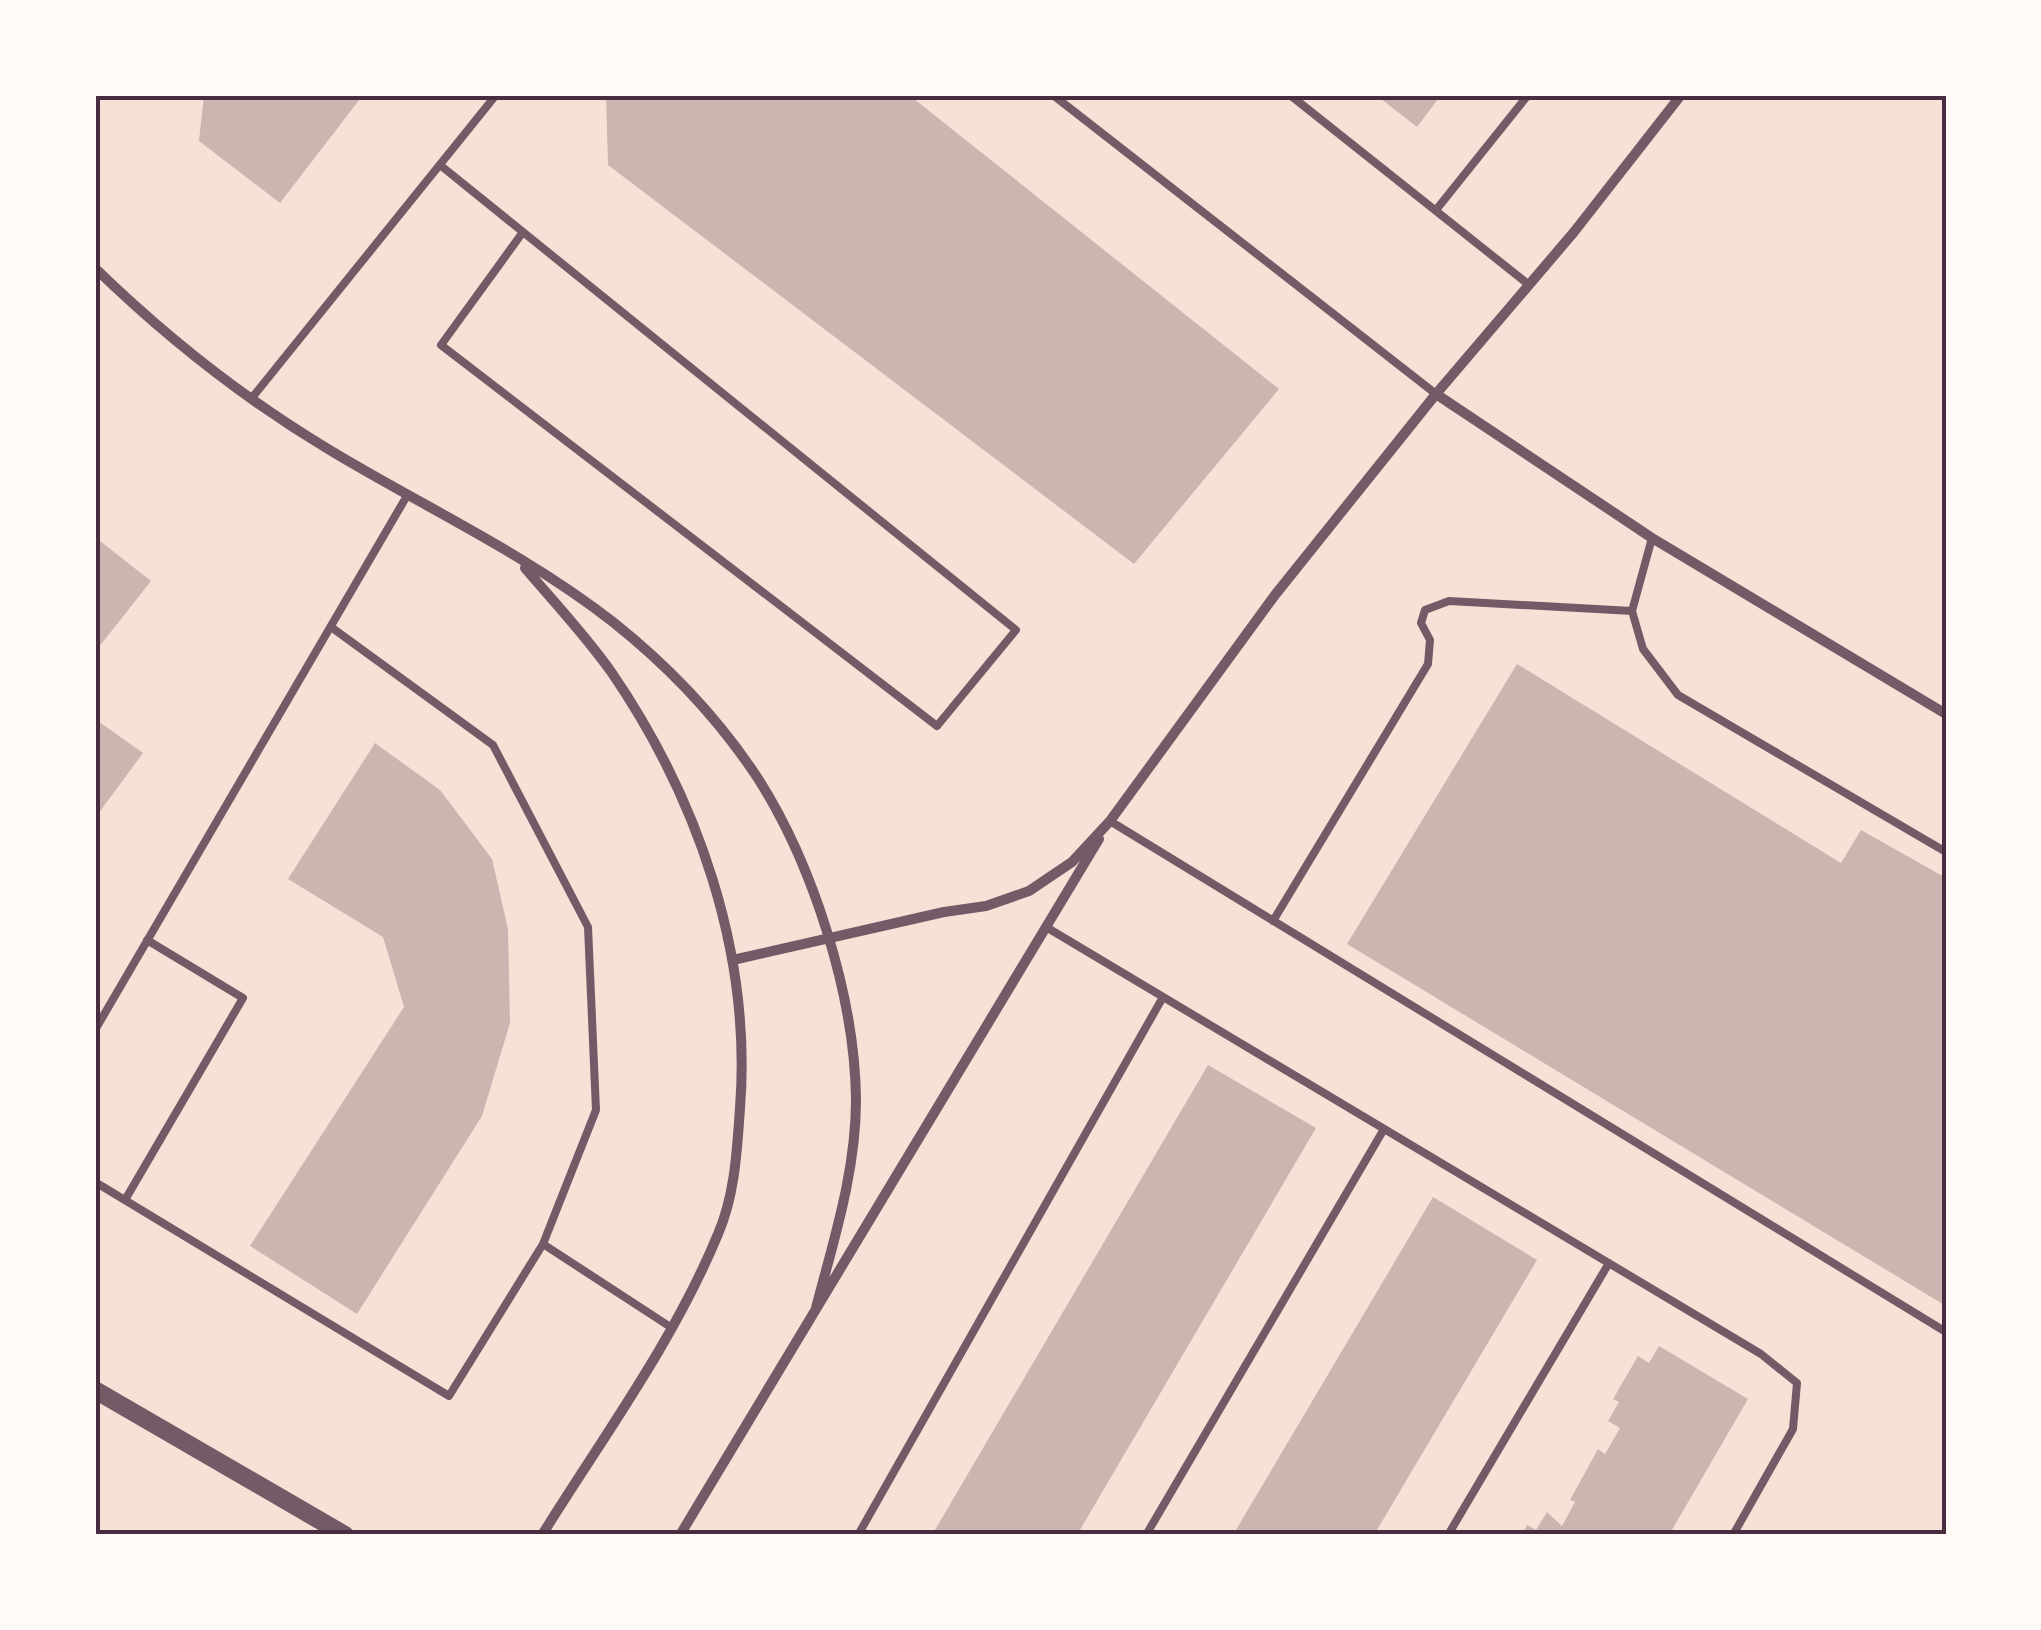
<svg xmlns="http://www.w3.org/2000/svg" width="2041" height="1630" viewBox="0 0 2041 1630" font-family="Literata,serif">
	<style>
		.building { fill: #ccb4b1 }
		.lines { fill: none; stroke-linecap: round; stroke-linejoin: round }
		.service { stroke: #755966; stroke-width: 8 }
		.minor { stroke: #755966; stroke-width: 10 }
		.tertiary { stroke: #755966; stroke-width: 18 }
		.neatline { fill: none; stroke: #4a2c40; stroke-width: 4 }
	</style>
	<rect width="100%" height="100%" fill="#f7e1d7"/>
	<path class="building" d="M204,95H363L280,203L199,141Z
		M606,95H909L1279,389L1134,564L608,165Z
		M1376,95H1441L1417,127Z
		M95,537L151,581L95,652Z
		M1517,664L1841,863L1861,830L1946,878V1306L1347,944Z
		M95,719L143,753L95,818Z
		M375,743L440,790L492,859L508,929L510,1023L482,1116L357,1314L250,1246L404,1007L383,937L288,879Z
		M1208,1065L1316,1128L1077,1535H932Z
		M1433,1197L1537,1260L1374,1535H1233Z
		M1659,1346L1748,1399L1669,1535H1522L1527,1525L1536,1530L1547,1512L1562,1526L1575,1502L1570,1500L1598,1449L1605,1454L1620,1428L1608,1421L1619,1402L1613,1399L1638,1356L1649,1363Z"/>
	<g class="lines">
		<path class="service" d="M1053,95L1436,394
			M1290,95L1528,284
			M440,165L1016,630L937,726L441,345L523,232
			M1436,210L1528,95
			M251,399L496,95
			M1652,538L1632,611L1643,649L1678,695L1946,852
			M331,627L493,745L588,927L596,1110L543,1244
			M1110,821L1946,1332
			M1273,921L1428,664L1430,640L1421,623L1425,610L1449,601L1632,611
			M1046,927L1761,1354L1797,1383L1793,1429L1733,1535
			M95,1030L408,494
			M95,1182L449,1396L543,1244L672,1328
			M125,1200L243,998L147,940
			M858,1535L1163,997
			M1146,1535L1384,1129
			M1448,1535L1609,1263"/>
		<path class="minor" d="M95,268C166,337 243,398 328,449C422,506 525,553 613,622C667,665 718,718 757,777C813,864 855,996 856,1100C856,1171 834,1239 816,1308
			M1436,394L1652,538L1946,714
			M525,568C554,602 586,636 612,673C698,799 752,954 740,1108C737,1150 735,1195 718,1234C674,1341 603,1437 542,1535
			M733,960L944,912L986,906L1029,891L1072,862L1110,821L1275,595L1436,394L1574,232L1681,95
			M680,1535L1099,839"/>
		<path class="tertiary" d="M95,1390L345,1535"/>
	</g>
	<rect width="2041" height="1630" fill="none" stroke="#fffaf5" stroke-width="195"/>
	<rect x="98" y="98" width="1846" height="1434" class="neatline"/>
</svg>
